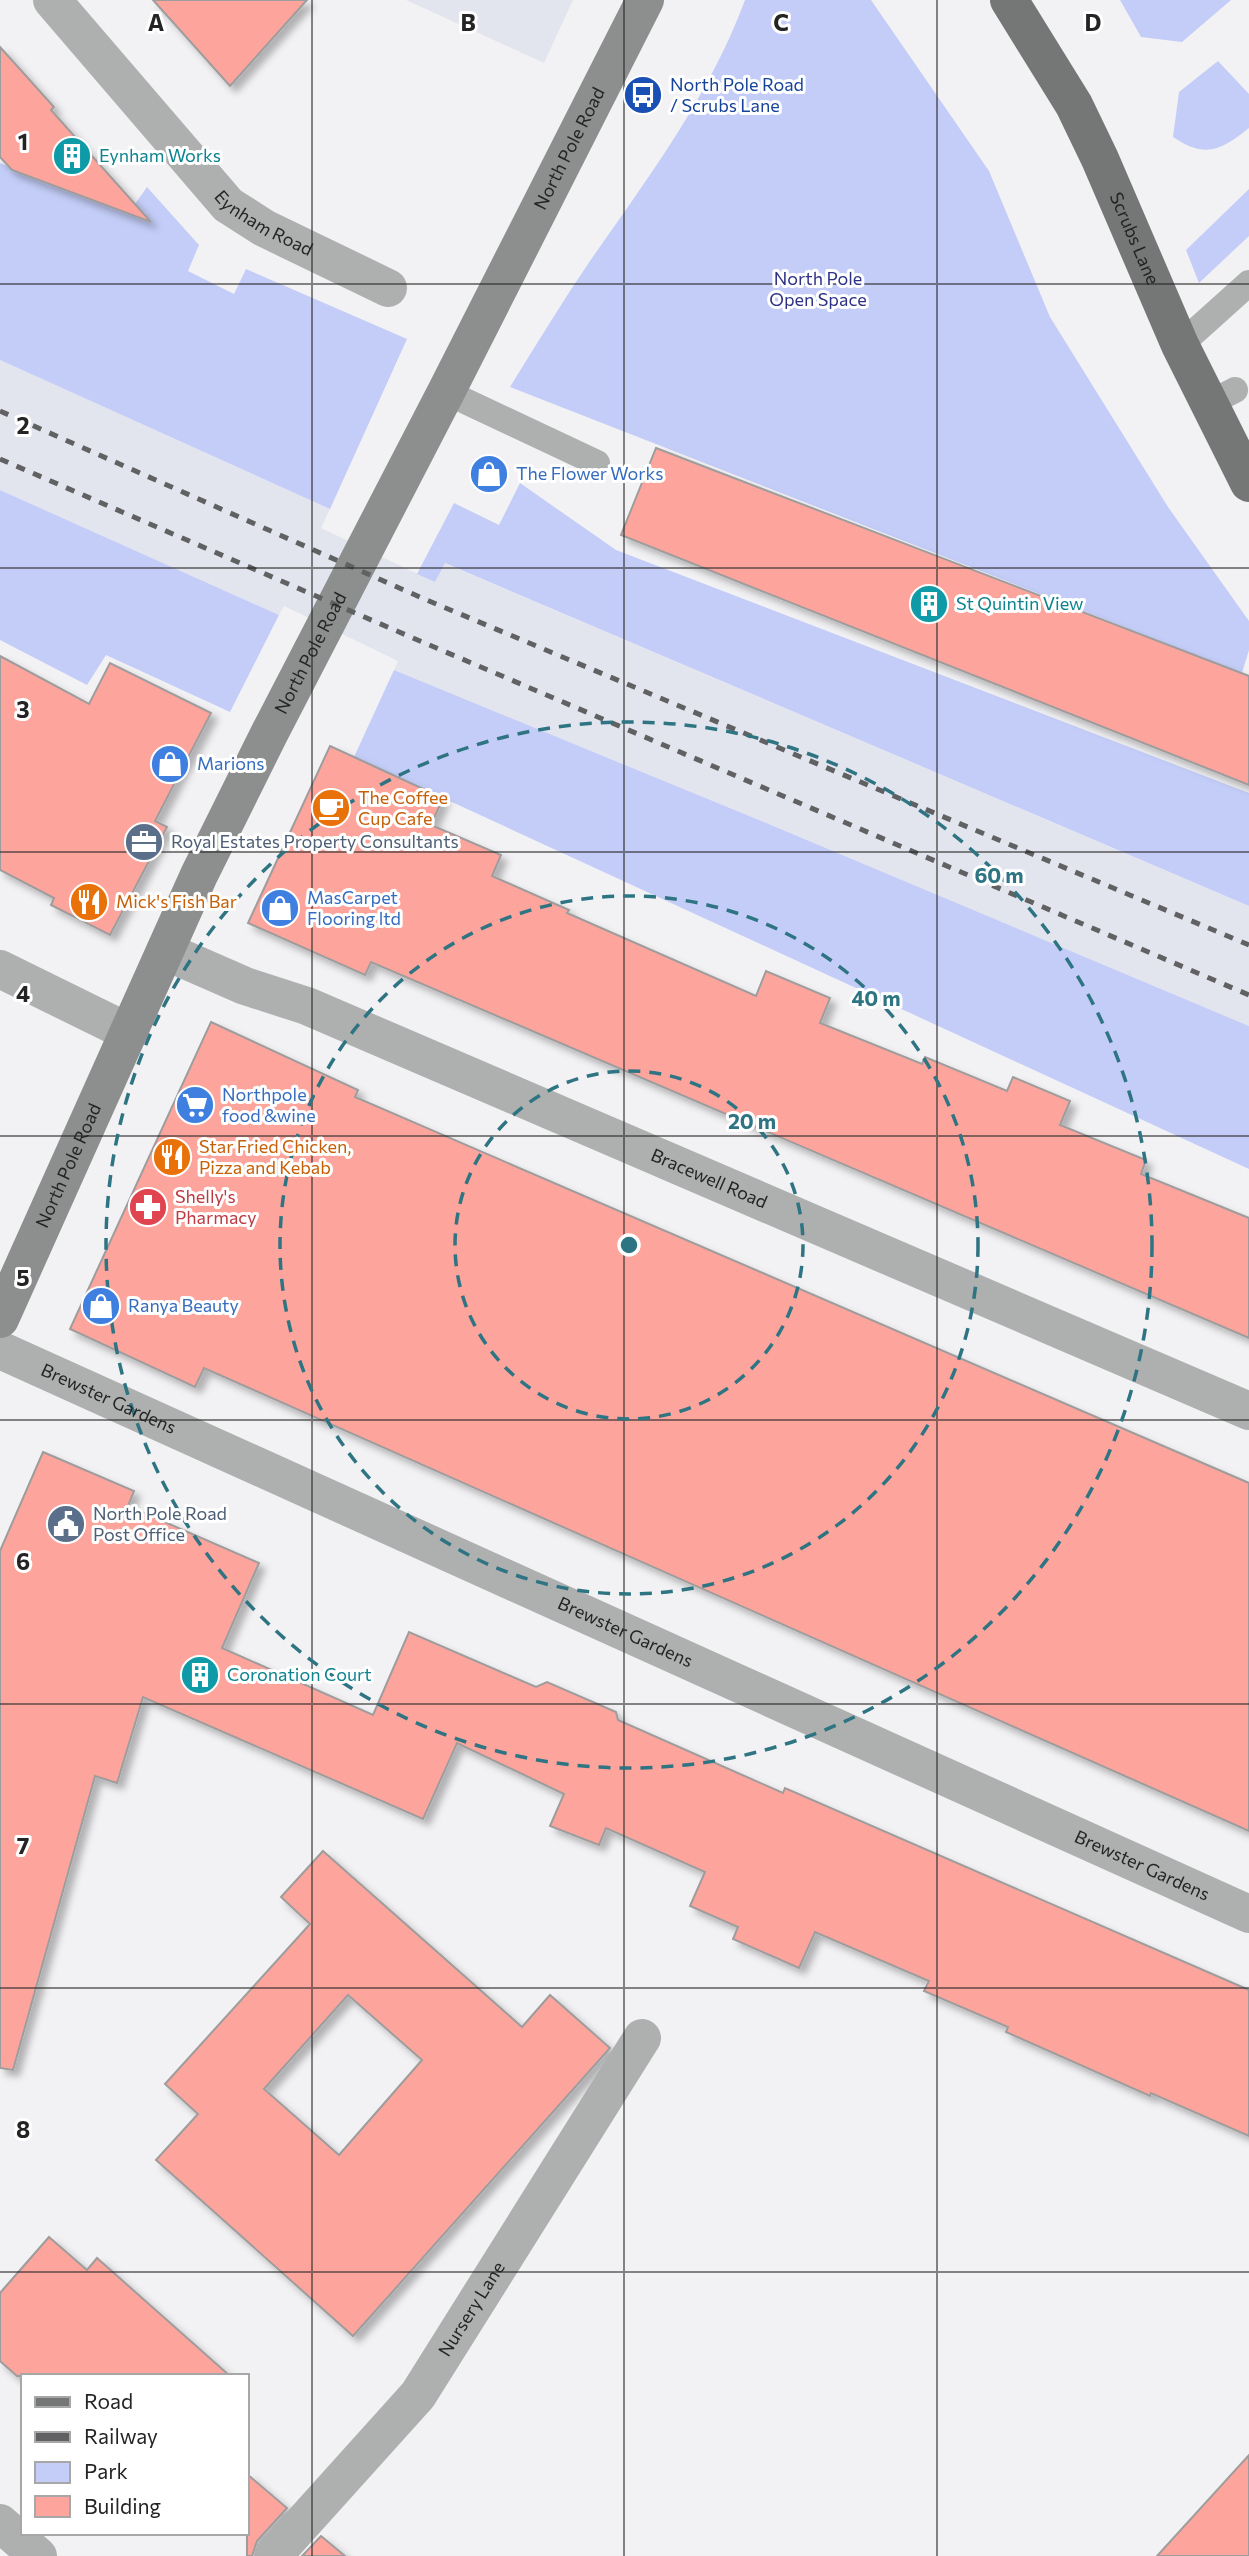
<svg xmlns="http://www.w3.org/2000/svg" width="1249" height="2556" viewBox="0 0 1249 2556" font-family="Commissioner,sans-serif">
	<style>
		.built { fill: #e3e5ee }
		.green { fill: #c4cdf8 }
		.building { fill: #fda59d; stroke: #9e9c9c; stroke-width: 2; fill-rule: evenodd; filter: url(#shadow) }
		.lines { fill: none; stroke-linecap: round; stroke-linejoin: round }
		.service { stroke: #aeafaf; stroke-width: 26 }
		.minor { stroke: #aeafaf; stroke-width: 38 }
		.secondary { stroke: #8d8e8e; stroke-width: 38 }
		.primary { stroke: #757777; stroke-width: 38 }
		.rail { stroke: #616163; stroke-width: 5; stroke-dasharray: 9 9; stroke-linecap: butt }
		.grid { fill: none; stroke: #242425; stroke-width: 2; stroke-opacity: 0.55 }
		.ring { fill: none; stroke: #2e7482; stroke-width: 3.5; stroke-dasharray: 12 9 }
		.labels { text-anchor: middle; stroke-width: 6; stroke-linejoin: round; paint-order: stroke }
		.transit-label { font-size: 18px; fill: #164399; stroke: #fff; text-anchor: start }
		.street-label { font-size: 18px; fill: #242425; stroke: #fff }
		.culture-label { font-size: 18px; fill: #0d838f; stroke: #fff; text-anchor: start }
		.park-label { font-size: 18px; fill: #2e3285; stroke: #fff }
		.shop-label { font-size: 18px; fill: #366cbe; stroke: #fff; text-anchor: start }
		.food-label { font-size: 18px; fill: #c56008; stroke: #fff; text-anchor: start }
		.service-label { font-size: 18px; fill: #4e5e75; stroke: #fff; text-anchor: start }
		.health-label { font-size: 18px; fill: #be3a42; stroke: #fff; text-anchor: start }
		.grid-label { font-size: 23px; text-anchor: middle; font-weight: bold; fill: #242425; stroke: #fff; stroke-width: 6; stroke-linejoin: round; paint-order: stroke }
		.centre { fill: #2e7482; stroke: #fff; stroke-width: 3.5 }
		.ring-label { font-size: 21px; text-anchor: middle; font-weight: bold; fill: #2e7482; stroke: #fff; stroke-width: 6; stroke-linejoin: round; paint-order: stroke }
	</style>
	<defs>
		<filter id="shadow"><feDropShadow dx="6" dy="6" stdDeviation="3.5" flood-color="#0004"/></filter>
	</defs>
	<rect width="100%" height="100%" fill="#f2f2f4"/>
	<path class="built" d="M406,0H573L544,63Z
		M0,360L330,509L321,528L435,582L444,563L1249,906V1026L771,825L394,670L398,661L284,606L279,615L0,490Z"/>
	<path class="green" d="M745,0H871L989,171L1050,317L1168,507L1249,621V650L1242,673L510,387C536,345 562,302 590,261C648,178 710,95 745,0Z
		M1120,0H1231L1182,42L1141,37Z
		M1218,61L1249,94V128C1221,150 1206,159 1173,137L1179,92Z
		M0,163L128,214L147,187L199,245L188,271L234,294L246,269L407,339L330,509L0,360Z
		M1249,189V236L1199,283L1186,250Z
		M520,483L616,550L1249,793V906L445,563L435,582L417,574L454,503L499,525Z
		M0,490L279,615L230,712L106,655L87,685L0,640Z
		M394,670L771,825L1249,1026V1169L354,757Z"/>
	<path class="building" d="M153,0H307L230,86Z
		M0,47L54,107L51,110L151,222L12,170L0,157Z
		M656,448L1249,676V785L621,535Z
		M0,656L89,704L110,663L211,713L155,821L167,827L110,935L51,905L54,898L0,870Z
		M330,746L443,798L431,825L501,855L492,876L569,910L567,913L756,996L766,971L830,998L820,1023L922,1064L925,1057L1007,1091L1013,1077L1070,1101L1060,1125L1146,1160L1141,1174L1249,1218V1338L371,962L365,975L248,923Z
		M211,1022L358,1090L355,1097L1249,1483V1831L204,1368L195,1387L70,1329Z
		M43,1452L134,1491L128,1506L259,1563L222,1648L373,1715L409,1632L536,1687L547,1682L616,1712L618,1720L783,1793L785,1788L1249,1990V2136L1151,2093L1150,2096L1006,2032L1008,2027L924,1991L929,1981L815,1932L799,1968L733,1939L738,1927L690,1906L705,1872L606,1828L599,1845L550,1826L564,1794L457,1743L423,1819L143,1697L117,1783L95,1776L13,2070L0,2068V1551Z
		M323,1851L522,2027L550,1995L610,2048L353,2336L156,2160L198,2114L165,2084L310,1924L281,1897ZM348,1995L422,2060L339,2155L264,2089Z
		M49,2237L87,2270L97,2258L230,2376H17L0,2361V2293Z
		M1249,2455V2556H1157Z
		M247,2474L287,2508L257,2541L252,2556H247Z
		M321,2536L345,2556H302Z"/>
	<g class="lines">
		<path class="service" d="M1180,345L1249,283
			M446,392L597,463
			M1208,404L1235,390"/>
		<g class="minor">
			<path id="s1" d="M52,0L228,205L264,228L388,288"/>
			<path id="s2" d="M165,951L245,986L307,1006L1249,1411"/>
			<path d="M0,969L128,1032"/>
			<path id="s3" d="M0,1350L1249,1914"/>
			<path d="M0,2523L38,2556"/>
			<path id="s4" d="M273,2556L418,2395L642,2038"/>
		</g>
		<path class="secondary" id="s5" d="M0,1319L199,875L269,734L446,392L645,0"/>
		<path class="primary" id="s6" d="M1009,0L1074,105L1100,159L1180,345L1249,483"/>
		<path class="rail" d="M0,411L422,598L1249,945
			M0,459L406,635L1249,995"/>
	</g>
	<path class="grid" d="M312,0V2556M624,0V2556M937,0V2556M0,284H1249M0,568H1249M0,852H1249M0,1136H1249M0,1420H1249M0,1704H1249M0,1988H1249M0,2272H1249"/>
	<g class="ring">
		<circle cx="629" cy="1245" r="174"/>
		<circle cx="629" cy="1245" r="349"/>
		<circle cx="629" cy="1245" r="523"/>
	</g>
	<defs>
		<g id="bus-disc" transform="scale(2.0125)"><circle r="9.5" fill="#1a4fb4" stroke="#fff"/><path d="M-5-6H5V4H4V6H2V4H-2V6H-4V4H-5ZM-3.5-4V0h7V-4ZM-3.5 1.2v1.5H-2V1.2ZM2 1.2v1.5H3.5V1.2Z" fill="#fff"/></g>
		<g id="building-disc" transform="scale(2.0125)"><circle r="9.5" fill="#0f9aa8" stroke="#fff"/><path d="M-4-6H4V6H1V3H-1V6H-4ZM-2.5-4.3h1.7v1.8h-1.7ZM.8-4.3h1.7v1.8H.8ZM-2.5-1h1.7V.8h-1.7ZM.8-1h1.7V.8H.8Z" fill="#fff"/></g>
		<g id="shop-disc" transform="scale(2.0125)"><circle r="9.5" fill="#3f7fe0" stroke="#fff"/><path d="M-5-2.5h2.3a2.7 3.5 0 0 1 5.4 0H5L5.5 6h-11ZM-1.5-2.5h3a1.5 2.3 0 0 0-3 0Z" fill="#fff"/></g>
		<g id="cafe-disc" transform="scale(2.0125)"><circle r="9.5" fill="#e8710a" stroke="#fff"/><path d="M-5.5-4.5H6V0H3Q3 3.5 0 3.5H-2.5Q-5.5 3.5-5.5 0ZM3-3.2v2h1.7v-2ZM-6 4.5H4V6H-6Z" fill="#fff"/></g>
		<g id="office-disc" transform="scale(2.0125)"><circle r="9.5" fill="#5c6f8a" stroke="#fff"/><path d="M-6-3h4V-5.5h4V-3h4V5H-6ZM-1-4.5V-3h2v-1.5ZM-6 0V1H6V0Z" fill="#fff"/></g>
		<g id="restaurant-disc" transform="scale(2.0125)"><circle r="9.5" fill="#e8710a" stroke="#fff"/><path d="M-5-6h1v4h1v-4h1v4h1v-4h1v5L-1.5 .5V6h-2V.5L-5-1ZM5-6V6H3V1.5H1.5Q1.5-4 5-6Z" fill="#fff"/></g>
		<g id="supermarket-disc" transform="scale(2.0125)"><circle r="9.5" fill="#3f7fe0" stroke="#fff"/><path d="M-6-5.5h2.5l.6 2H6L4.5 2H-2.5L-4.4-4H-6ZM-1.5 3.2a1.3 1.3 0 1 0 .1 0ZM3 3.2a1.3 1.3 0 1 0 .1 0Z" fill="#fff"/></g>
		<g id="pharmacy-disc" transform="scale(2.0125)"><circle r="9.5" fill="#e0444e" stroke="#fff"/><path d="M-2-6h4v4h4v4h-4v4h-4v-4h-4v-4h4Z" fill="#fff"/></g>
		<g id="civic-disc" transform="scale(2.0125)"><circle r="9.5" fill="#5c6f8a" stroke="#fff"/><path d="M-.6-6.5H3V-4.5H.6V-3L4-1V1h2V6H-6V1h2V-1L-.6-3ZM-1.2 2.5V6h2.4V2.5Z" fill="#fff"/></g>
	</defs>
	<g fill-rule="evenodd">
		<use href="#bus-disc" x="643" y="95"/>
		<use href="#building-disc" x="72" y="156"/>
		<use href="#shop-disc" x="489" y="474"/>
		<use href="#building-disc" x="929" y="604"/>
		<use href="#shop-disc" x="170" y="764"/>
		<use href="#cafe-disc" x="331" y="808"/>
		<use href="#office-disc" x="144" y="842"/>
		<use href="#restaurant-disc" x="89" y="902"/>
		<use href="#shop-disc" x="280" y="908"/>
		<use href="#supermarket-disc" x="195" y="1105"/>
		<use href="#restaurant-disc" x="172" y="1157"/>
		<use href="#pharmacy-disc" x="148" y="1207"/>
		<use href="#shop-disc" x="101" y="1306"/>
		<use href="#civic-disc" x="66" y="1524"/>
		<use href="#building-disc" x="200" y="1675"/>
	</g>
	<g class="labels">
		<g class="transit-label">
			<text x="670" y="91">North Pole Road<tspan x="670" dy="21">/ Scrubs Lane</tspan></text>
		</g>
		<g class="street-label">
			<text dy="6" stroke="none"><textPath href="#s5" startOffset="1302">North Pole Road</textPath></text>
			<text dy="6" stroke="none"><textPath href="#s1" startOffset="310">Eynham Road</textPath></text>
			<text dy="6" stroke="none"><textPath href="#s6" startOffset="270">Scrubs Lane</textPath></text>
			<text dy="6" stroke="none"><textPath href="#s5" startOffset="735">North Pole Road</textPath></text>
			<text dy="6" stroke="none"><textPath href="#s5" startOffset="168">North Pole Road</textPath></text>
			<text dy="6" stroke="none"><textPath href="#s2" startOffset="590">Bracewell Road</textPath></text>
			<text dy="6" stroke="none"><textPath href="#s3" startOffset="119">Brewster Gardens</textPath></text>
			<text dy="6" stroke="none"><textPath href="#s3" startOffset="686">Brewster Gardens</textPath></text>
			<text dy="6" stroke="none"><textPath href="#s3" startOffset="1253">Brewster Gardens</textPath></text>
			<text dy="6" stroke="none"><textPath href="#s4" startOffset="318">Nursery Lane</textPath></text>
		</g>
		<g class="culture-label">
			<text x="99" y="162">Eynham Works</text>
			<text x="956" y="610">St Quintin View</text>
			<text x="227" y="1681">Coronation Court</text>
		</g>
		<g class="park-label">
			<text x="818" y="285">North Pole<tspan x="818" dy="21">Open Space</tspan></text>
		</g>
		<g class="shop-label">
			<text x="516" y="480">The Flower Works</text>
			<text x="197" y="770">Marions</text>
			<text x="307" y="904">MasCarpet<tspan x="307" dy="21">Flooring ltd</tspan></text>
			<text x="222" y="1101">Northpole<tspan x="222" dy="21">food &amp;wine</tspan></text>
			<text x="128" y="1312">Ranya Beauty</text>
		</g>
		<g class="food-label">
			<text x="358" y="804">The Coffee<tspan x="358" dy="21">Cup Cafe</tspan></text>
			<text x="116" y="908">Mick's Fish Bar</text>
			<text x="199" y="1153">Star Fried Chicken,<tspan x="199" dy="21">Pizza and Kebab</tspan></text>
		</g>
		<g class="service-label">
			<text x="171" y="848">Royal Estates Property Consultants</text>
			<text x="93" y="1520">North Pole Road<tspan x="93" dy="21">Post Office</tspan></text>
		</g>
		<g class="health-label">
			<text x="175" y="1203">Shelly's<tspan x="175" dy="21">Pharmacy</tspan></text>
		</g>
	</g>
	<g class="grid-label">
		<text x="156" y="31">A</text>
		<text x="468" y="31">B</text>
		<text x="781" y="31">C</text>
		<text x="1093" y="31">D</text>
		<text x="23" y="150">1</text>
		<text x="23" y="434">2</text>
		<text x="23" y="718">3</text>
		<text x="23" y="1002">4</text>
		<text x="23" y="1286">5</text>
		<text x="23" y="1570">6</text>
		<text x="23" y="1854">7</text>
		<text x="23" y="2138">8</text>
	</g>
	<circle cx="629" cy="1245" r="10" class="centre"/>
	<g class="ring-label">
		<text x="999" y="883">60 m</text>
		<text x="876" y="1006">40 m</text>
		<text x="752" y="1129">20 m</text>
	</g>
	<rect x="21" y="2374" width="228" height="161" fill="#ffffff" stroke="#a7a7a8" stroke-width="2"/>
	<rect x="35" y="2397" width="35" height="10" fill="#757777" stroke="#a7a7a8" stroke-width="2"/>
	<text x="84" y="2409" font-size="21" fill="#242425">Road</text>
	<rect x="35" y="2432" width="35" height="10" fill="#616163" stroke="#a7a7a8" stroke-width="2"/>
	<text x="84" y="2444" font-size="21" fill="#242425">Railway</text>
	<rect x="35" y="2462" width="35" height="21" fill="#c4cdf8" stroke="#a7a7a8" stroke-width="2"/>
	<text x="84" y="2479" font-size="21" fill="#242425">Park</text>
	<rect x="35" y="2496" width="35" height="21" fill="#fda59d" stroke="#a7a7a8" stroke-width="2"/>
	<text x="84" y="2514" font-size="21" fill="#242425">Building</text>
</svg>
